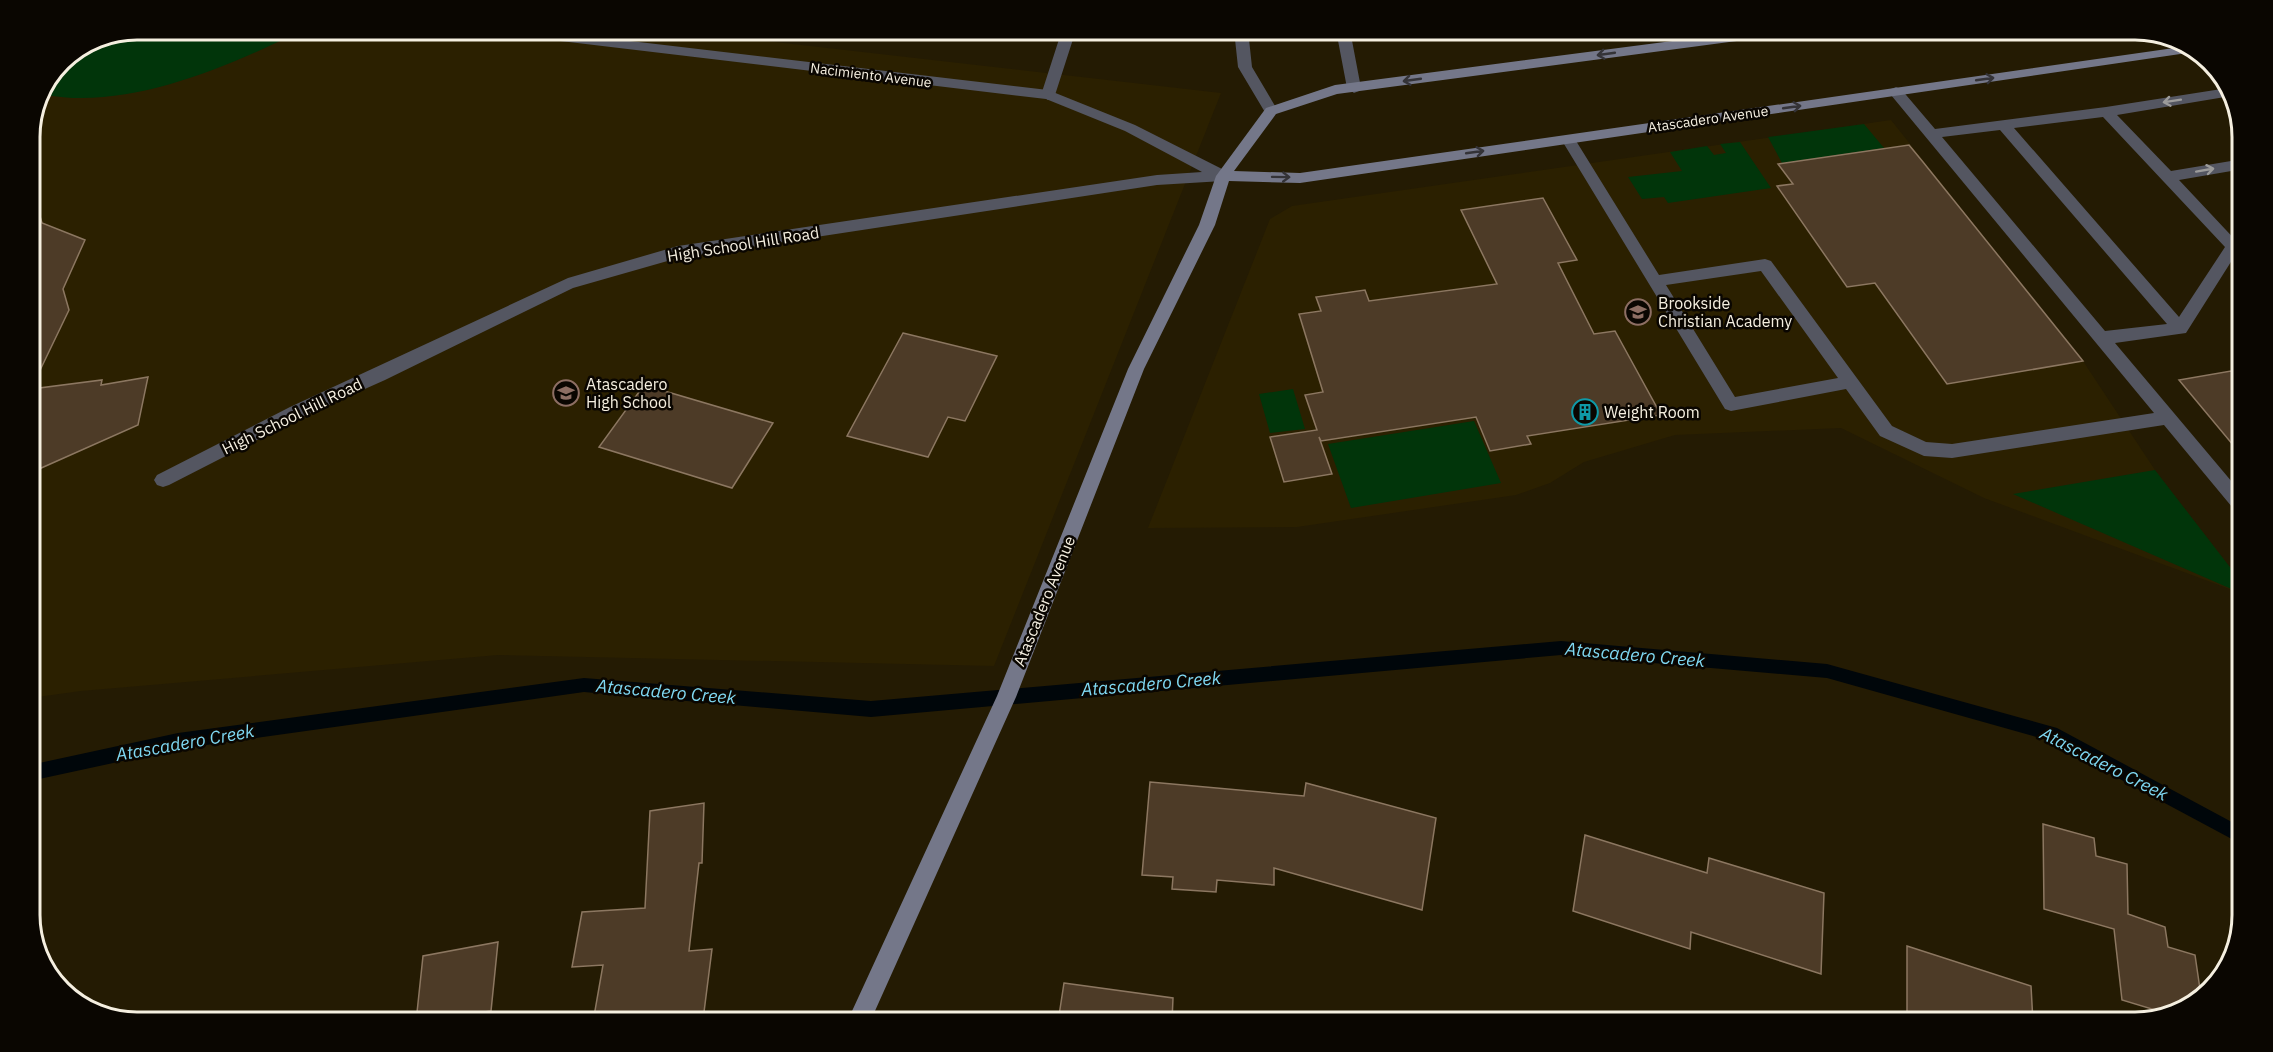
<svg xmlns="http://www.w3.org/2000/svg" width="2273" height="1052" viewBox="0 0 2273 1052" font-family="'IBM Plex Sans',sans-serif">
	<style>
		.built { fill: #2b2000 }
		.green { fill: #01350a }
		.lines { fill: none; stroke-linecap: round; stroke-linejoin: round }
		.stream { fill: #00060a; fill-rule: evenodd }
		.building { fill: #4d3b27; stroke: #8c7761; stroke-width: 1.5 }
		.lane { fill: #545661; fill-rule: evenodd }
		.street { fill: #545661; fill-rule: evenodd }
		.secondary { fill: #747789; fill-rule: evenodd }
		.oneway { stroke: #343337 }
		.oneway2 { stroke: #9c9b9a }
		.labels { text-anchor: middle; stroke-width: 5; stroke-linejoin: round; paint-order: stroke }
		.far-street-label { font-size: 14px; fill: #f5efe0; stroke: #0a0601 }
		.street-label { font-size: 16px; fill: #f5efe0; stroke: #0a0601 }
		.poi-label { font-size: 16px; fill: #f5efe0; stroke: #0a0601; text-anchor: start }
		.water-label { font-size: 18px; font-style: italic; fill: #7fd8f2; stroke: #0a0601 }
		.rim { fill: none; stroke: #f5efe0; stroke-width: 3 }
	</style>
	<rect width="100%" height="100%" fill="#241b03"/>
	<path class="built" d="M138,30H670L1221,93L994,666L498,655L81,691L30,698V131L62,61L97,38Z
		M1891,120L2083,361L2155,470L2243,584V594L1984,498L1841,428L1675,435L1584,462L1550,483L1516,495L1297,527L1148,528L1270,219L1292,206Z"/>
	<path class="green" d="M138,30H302C229,67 128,110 46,95L62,61L97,38Z
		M1864,124L1884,148L1782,163L1768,137Z
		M1740,142L1771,188L1668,203L1664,197L1642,199L1628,177L1682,171L1670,152L1707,146L1714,155L1726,153L1720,144Z
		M1293,389L1305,429L1270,433L1259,394Z
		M1474,421L1501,483L1351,508L1328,444Z
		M2155,470L2243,584V594L2013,494Z"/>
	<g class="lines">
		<path class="stream" d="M1561,641L1827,664L2057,728L2243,828V845L2047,740L1827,678L1561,655L871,717L584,692L178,749L30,781V765L178,733L584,678L871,701Z"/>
	</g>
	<path class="building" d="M1909,145L1923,162L2083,361L1947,384L1875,283L1847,287L1777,186L1793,184L1778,164Z
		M1543,198L1577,260L1558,263L1594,334L1615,331L1661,415L1527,436L1531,444L1490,451L1476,417L1321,441L1319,437L1332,474L1284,482L1270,437L1317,430L1305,395L1323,392L1299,314L1321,311L1316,297L1365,290L1369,301L1497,284L1461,210Z
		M39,213L42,223L85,240L63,289L69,310L31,389L102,380L101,385L148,377L138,425L30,473V214Z
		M903,333L997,356L965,421L948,417L928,457L847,436Z
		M2231,371L2243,385V457L2179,380Z
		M644,385L773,423L732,488L599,447Z
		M1150,782L1304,796L1306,783L1436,818L1422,910L1274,868V885L1217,880L1216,892L1172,889L1173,877L1142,875Z
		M704,803L702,863H699L689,951L712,949L703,1020L684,1022H593L603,965L572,967L582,912L645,908L650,811Z
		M2043,824L2094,838L2096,856L2127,864L2128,914L2165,927L2168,947L2195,955L2201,996L2195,1004L2165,1013L2122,1000L2114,929L2044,909Z
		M1585,835L1707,873L1709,858L1824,893L1821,974L1691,932L1690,949L1573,911Z
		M498,942L491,1011L416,1022L423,956Z
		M1907,946L2031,986L2033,1022H1907Z
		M1064,983L1173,998L1172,1022H1058Z"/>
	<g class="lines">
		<path class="lane" d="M1062,30H1076L1055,95L1048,100L1041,95Z
			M1234,30H1248L1252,67L1278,111L1276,114H1266L1238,67Z
			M1336,30H1350L1361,88L1359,91L1354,93L1347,88Z
			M1896,87L1901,89L1935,129L2106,107L2228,88L2231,96L2117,115L2171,171L2243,159V169L2179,180L2241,246L2186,333L2115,343L2243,495V515L2237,513L2164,425L1952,458L1924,456L1880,436L1846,389L1731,411L1725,409L1561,139L1563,136H1573L1659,275L1765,259L1771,261L1892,426L1926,442L1952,444L2154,413L1891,95L1889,92L1891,89ZM2103,117L2225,247L2179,317L2014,128ZM2000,130L2167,324L2105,331L1942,137ZM1761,271L1838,378L1735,397L1666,285Z"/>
		<path class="street" d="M495,30H537L1048,90L1135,125L1228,172L1230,176L1223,181L1157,185L678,258L573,288L385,380L302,417L169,485L163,487L157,485L154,480L157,475L290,407L568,278L678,246L1157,175L1202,172L1125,131L1046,99L502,34Z"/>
		<path class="secondary" d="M1757,30H1796L1789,34L1337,94L1276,114L1234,171L1300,173L2181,47L2184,44L2194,52L1300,183L1229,181L1215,225L1144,369L1016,697L870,1022H847L997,696L1128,369L1199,225L1216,176L1266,108L1335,85Z"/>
	</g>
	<defs><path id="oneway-shaft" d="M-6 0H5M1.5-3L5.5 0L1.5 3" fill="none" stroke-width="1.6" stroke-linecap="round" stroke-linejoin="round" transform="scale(1.5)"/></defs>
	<g class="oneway">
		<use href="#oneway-shaft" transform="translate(1606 54) rotate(172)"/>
		<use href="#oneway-shaft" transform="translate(1985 79) rotate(-8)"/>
		<use href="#oneway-shaft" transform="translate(1412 80) rotate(172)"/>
		<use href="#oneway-shaft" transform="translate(1792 107) rotate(-8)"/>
		<use href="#oneway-shaft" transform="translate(1475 152) rotate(-8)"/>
		<use href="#oneway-shaft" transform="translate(1281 177) rotate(1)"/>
	</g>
	<g class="oneway2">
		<use href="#oneway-shaft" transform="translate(2172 101) rotate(171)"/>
		<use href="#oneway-shaft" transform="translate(2205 170) rotate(-10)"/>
	</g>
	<defs>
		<g id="school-ring" transform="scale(1.35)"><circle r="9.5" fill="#0a0601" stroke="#8d6e63" stroke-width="1.5"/><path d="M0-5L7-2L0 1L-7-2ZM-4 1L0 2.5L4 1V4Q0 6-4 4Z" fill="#8d6e63"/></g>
		<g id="building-ring" transform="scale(1.35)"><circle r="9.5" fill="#0a0601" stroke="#0f9aa8" stroke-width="1.5"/><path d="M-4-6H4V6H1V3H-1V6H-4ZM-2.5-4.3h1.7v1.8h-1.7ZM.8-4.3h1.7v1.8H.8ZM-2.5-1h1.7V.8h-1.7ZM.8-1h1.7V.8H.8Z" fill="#0f9aa8"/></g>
	</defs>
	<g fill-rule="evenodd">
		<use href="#school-ring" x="1638" y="312"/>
		<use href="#school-ring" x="566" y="393"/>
		<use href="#building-ring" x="1585" y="412"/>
	</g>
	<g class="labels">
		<g class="far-street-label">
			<text transform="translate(871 75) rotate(7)" y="5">Nacimiento Avenue</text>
			<text transform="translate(1708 119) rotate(-8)" y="5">Atascadero Avenue</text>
		</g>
		<g class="street-label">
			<text transform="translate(743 244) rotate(-9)" y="6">High School Hill Road</text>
			<text transform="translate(292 416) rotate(-26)" y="6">High School Hill Road</text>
			<text transform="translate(1044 601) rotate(-68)" y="6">Atascadero Avenue</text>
		</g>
		<g class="poi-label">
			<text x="1658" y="309">Brookside<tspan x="1658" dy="18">Christian Academy</tspan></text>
			<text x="586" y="390">Atascadero<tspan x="586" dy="18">High School</tspan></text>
			<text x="1604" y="418">Weight Room</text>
		</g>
		<g class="water-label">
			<text transform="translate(1635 655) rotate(5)" y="6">Atascadero Creek</text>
			<text transform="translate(1151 684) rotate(-5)" y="6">Atascadero Creek</text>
			<text transform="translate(666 692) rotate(5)" y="6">Atascadero Creek</text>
			<text transform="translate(185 743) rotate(-10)" y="6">Atascadero Creek</text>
			<text transform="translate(2104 764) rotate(27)" y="6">Atascadero Creek</text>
		</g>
	</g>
	<path d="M0 0H2273V1052H0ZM137 40H2135A97 97 0 0 1 2232 137V915A97 97 0 0 1 2135 1012H137A97 97 0 0 1 40 915V137A97 97 0 0 1 137 40Z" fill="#0a0601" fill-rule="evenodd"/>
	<path class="rim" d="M137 40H2135A97 97 0 0 1 2232 137V915A97 97 0 0 1 2135 1012H137A97 97 0 0 1 40 915V137A97 97 0 0 1 137 40Z"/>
</svg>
